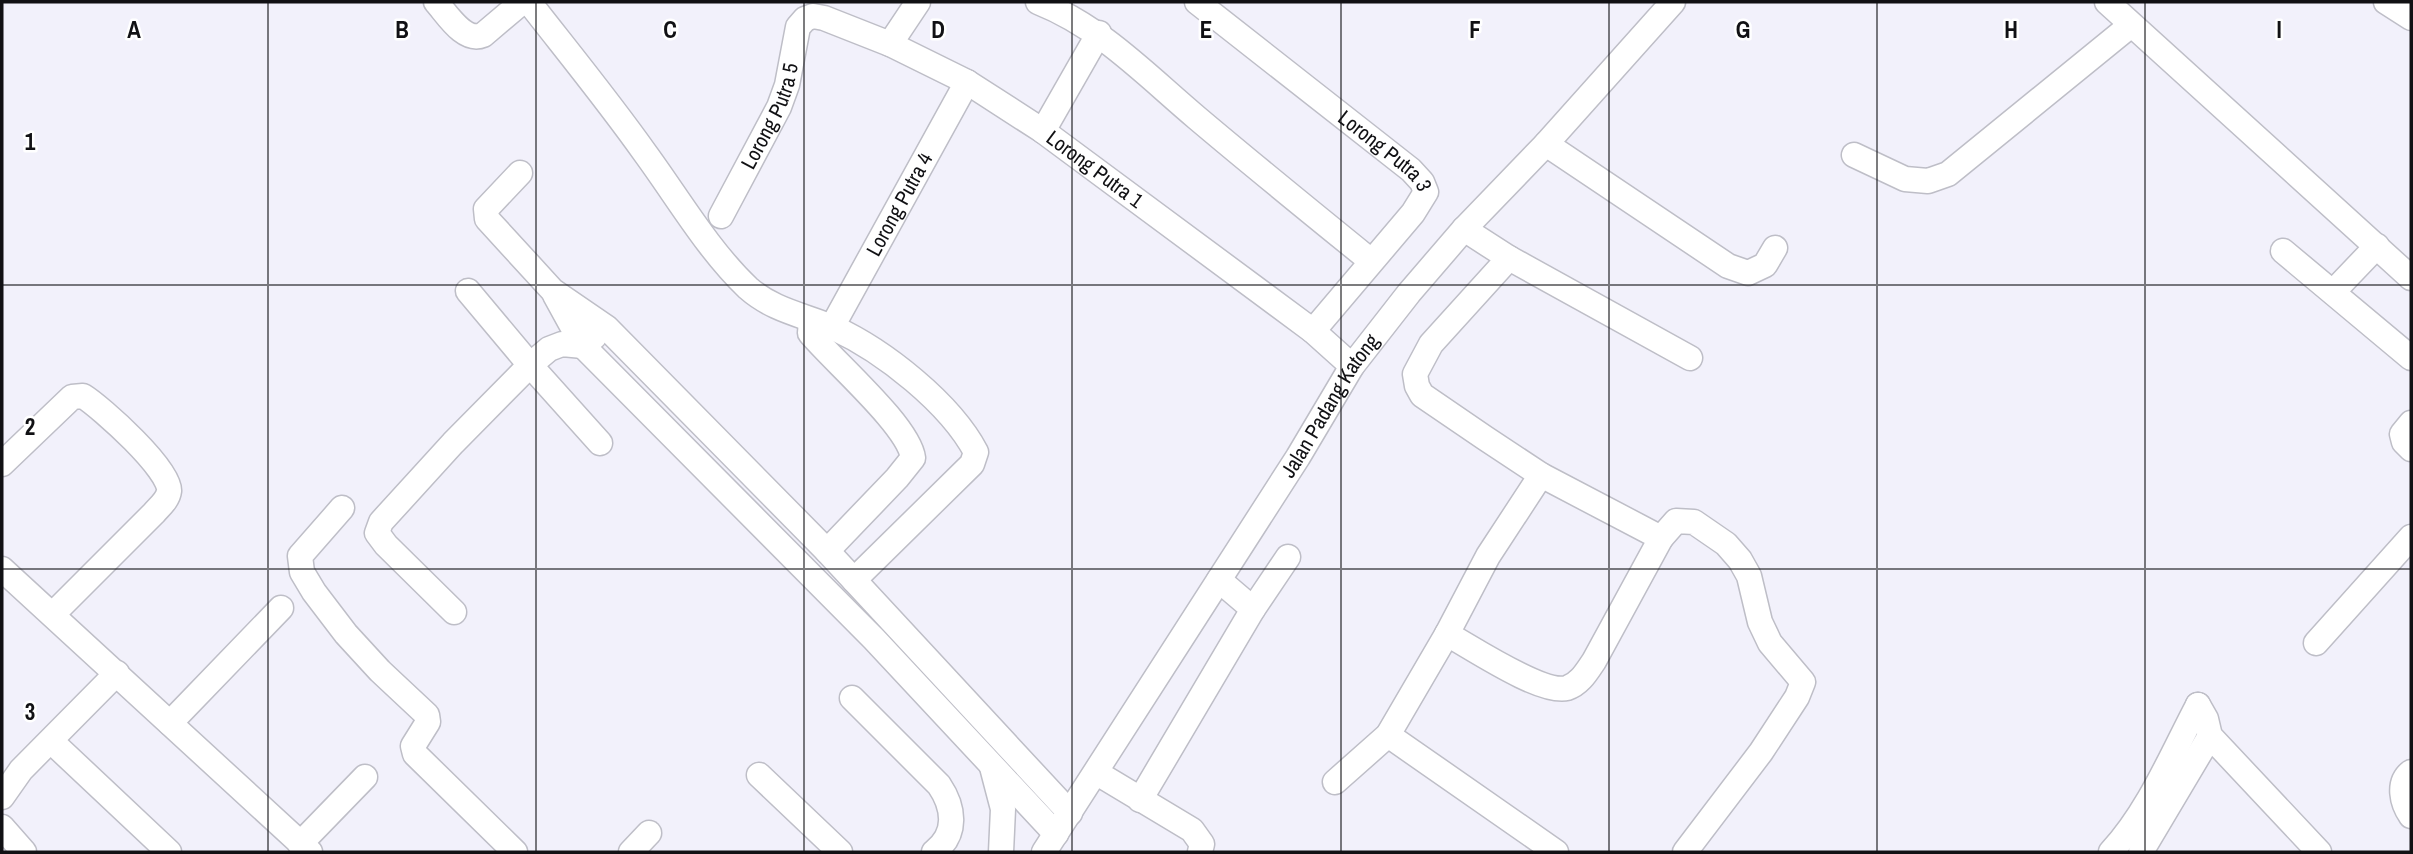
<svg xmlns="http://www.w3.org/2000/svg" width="2413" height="854" viewBox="0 0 2413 854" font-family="'Archivo Narrow',sans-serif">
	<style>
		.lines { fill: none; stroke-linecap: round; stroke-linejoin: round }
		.minor-casing { stroke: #bebec7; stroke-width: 27 }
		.minor { stroke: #fff; stroke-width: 24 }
		.grid { fill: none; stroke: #111114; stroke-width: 2; stroke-opacity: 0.55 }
		.labels { text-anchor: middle; stroke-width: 5; stroke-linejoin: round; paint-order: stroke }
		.street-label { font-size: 21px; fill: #111114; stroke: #fff }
		.grid-label { font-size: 23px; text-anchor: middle; font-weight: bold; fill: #111114; stroke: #fff; stroke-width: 5; stroke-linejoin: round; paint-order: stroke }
	</style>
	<rect width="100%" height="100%" fill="#f2f1fb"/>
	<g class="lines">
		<g class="minor-casing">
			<g id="minor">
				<path d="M436,2C447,14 464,43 483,35L522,2"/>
				<path d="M529,2C568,52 609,102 645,153C678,198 708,250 748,288C774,311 804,315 834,328C884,351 950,403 976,452L972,464L854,580"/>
				<path d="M1038,2C1101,27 1146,75 1197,118C1255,167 1313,214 1371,261"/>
				<path id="s1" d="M1197,2L1411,170L1422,182L1426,192L1413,213L1313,331"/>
				<path d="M2107,2L2411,278"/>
				<path d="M2386,2L2411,18"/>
				<path d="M890,44L918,2"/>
				<path d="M1043,131L1099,33"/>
				<path d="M1546,144L1728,266L1748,273L1765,265L1775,248"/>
				<path d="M1854,155L1905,179L1928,181L1948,174L2131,25"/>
				<path d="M520,173L486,209L487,219L553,291L607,328L827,551L1070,813"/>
				<path id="s2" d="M721,216L779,107L787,85L798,27L805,19L813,16L824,18L890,44L967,82L1043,131L1313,331L1352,366"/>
				<path d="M1464,229L1509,258L1690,358"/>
				<path d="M2283,251L2411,358"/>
				<path d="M468,291L530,365L600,443"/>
				<path d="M2333,292L2377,246"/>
				<path d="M555,295L583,346L874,639L1056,834"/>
				<path d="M811,321L810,333C833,361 909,426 913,458L897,478L827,551"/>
				<path id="s3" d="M832,327L967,82"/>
				<path d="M2411,423L2402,434L2404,442L2411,449"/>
				<path d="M2,464L72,397L83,396C101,407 172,471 169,491C168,500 159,507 154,513L53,614"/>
				<path d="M342,508L300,556L302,572L314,592L346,634L380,671L427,715L428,722L413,746L415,754L515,852"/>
				<path d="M1661,538L1676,521L1694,522L1726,544L1740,560L1749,576L1760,622L1770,643L1803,682L1797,697L1761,752L1685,852"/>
				<path d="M2,569L310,852"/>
				<path d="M1253,609L1288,557"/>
				<path d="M454,612L386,545L377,533L381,522L453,443L530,365L549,349L562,344L583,346L594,337"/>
				<path d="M1447,634C1471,647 1542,695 1567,688C1580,684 1587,671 1594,661L1661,538L1541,475L1485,438L1422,395L1417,386L1415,374L1431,344L1509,258"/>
				<path d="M2316,643L2411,537"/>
				<path d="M852,698L939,785C954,807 958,834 934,852"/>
				<path d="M2198,705L2206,719L2210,736L2319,852"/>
				<path d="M170,723L281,608"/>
				<path d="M1388,735L1556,852"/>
				<path d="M51,741L169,852"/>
				<path d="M992,767L1003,809L1001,852"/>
				<path d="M2411,772C2397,783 2402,803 2411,816"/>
				<path d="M1097,773L1192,830L1202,844L1200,852"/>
				<path d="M759,775L840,852"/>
				<path d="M1335,782L1388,735L1447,634L1488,556L1541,475"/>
				<path d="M2,797L21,770L117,673"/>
				<path d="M1140,800L1253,609L1219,580"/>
				<path d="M2,827L24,852"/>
				<path d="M300,844L365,777"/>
				<path d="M631,852L649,833"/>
				<path id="s4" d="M1044,852L1298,457L1352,366L1409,293L1464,229L1546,144L1673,2"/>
				<path d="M2111,852C2149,811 2172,754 2198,705"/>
				<path d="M2141,852L2210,736"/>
			</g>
		</g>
		<use href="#minor" class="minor"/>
	</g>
	<path class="grid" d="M268,2V852M536,2V852M804,2V852M1072,2V852M1341,2V852M1609,2V852M1877,2V852M2145,2V852M2,285H2411M2,569H2411"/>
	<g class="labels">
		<g class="street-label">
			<text dy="7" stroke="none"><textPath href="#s2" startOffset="112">Lorong Putra 5</textPath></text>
			<text dy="7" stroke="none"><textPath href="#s1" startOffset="240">Lorong Putra 3</textPath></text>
			<text dy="7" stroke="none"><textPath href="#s2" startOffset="548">Lorong Putra 1</textPath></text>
			<text dy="7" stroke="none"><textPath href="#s3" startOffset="140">Lorong Putra 4</textPath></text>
			<text dy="7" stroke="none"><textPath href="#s4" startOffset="530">Jalan Padang Katong</textPath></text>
		</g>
	</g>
	<g class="grid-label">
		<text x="134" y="38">A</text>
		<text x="402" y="38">B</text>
		<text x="670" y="38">C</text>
		<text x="938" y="38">D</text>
		<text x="1206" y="38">E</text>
		<text x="1475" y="38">F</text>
		<text x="1743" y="38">G</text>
		<text x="2011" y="38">H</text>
		<text x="2279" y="38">I</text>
		<text x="30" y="150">1</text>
		<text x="30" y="435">2</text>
		<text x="30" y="720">3</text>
	</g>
	<rect width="2413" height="854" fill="none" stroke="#111114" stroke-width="7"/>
</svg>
